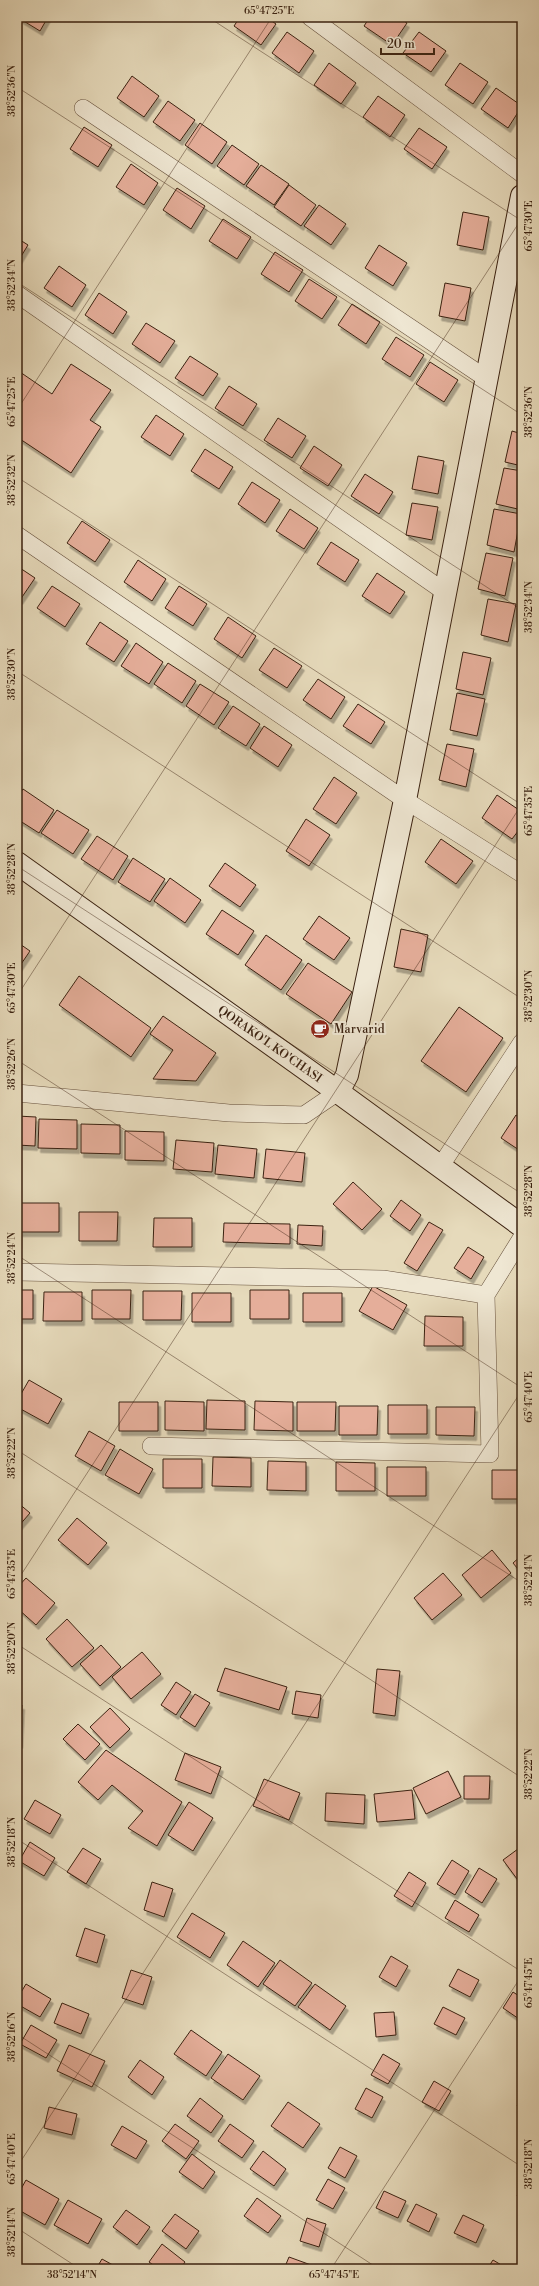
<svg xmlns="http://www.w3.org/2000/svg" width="539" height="2286" viewBox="0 0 539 2286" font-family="'Libre Bodoni',serif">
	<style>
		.building { fill: #e5ae9a; stroke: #3b2211; filter: url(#shadow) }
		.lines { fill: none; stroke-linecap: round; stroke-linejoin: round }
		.street-casing { stroke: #66503c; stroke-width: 18 }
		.secondary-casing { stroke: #3b2211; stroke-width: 24 }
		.street { stroke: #efe7d3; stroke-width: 17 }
		.secondary { stroke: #efe7d3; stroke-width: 22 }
		.ticks { fill: none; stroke: #3b2211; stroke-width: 1; stroke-opacity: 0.45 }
		.labels { text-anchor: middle; stroke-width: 4; stroke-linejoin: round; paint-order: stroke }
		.poi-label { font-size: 12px; fill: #3b2211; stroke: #efe7d3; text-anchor: start }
		.street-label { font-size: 12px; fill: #3b2211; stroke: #efe7d3 }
		.neatline { fill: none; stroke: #3b2211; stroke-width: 1.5 }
		.ticks-label { font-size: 10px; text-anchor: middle; fill: #3b2211 }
	</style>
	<defs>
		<filter id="shadow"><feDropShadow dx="2.5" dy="4.5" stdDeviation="0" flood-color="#0004"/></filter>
	</defs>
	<rect width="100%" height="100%" fill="#e6dabb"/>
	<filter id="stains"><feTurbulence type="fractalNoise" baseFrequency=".005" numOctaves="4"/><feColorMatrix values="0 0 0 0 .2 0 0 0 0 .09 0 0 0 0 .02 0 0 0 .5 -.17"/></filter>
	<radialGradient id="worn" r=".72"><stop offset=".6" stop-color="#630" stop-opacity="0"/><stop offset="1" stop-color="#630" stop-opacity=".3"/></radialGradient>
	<path class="building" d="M17,17H48L40,31Z
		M240,17H266L276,24L261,45L234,26Z
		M370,17H397L407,23L392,45L364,26Z
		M287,32L314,51L299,73L272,53Z
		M419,32L446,51L431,72L403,53Z
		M329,63L356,83L341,104L314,85Z
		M460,63L488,82L473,104L445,85Z
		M132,76L159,96L144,117L117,98Z
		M496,88L522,106L508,128L481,109Z
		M378,96L405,115L390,137L363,117Z
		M168,101L195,120L180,141L153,122Z
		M200,123L227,142L212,164L185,145Z
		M84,127L112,145L98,167L70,149Z
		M419,128L447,147L432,169L404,149Z
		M232,145L259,164L244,185L217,166Z
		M131,164L158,183L144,205L116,187Z
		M261,165L289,184L274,205L246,186Z
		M289,185L316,205L301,226L274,207Z
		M177,188L205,206L191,229L163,210Z
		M319,205L346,224L331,245L304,226Z
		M463,212L489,217L483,250L457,245Z
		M223,219L251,237L237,259L209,241Z
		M17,238L28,245L17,263Z
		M379,245L407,263L393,286L365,268Z
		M275,252L303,270L289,292L261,274Z
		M59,266L86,285L72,307L44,288Z
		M309,279L337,297L322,319L295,301Z
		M445,283L471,288L465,321L439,316Z
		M99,293L127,312L113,334L85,315Z
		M352,304L380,322L366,344L338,325Z
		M146,323L175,341L160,363L132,344Z
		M396,337L424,355L410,377L382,359Z
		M190,356L218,374L203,396L175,378Z
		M430,362L458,380L444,402L416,384Z
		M71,364L111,390L90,420L101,427L71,473L17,437V376L20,372L52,394Z
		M229,386L257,404L243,426L215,408Z
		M156,415L184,434L170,456L141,437Z
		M278,418L306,436L292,458L264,440Z
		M512,431L522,434V466L505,462Z
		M314,446L342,465L328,486L300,468Z
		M205,449L233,467L219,489L191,471Z
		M418,456L444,461L438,494L412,489Z
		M504,468L522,471V510L496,504Z
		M365,474L393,492L379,514L351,496Z
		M252,482L280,500L265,523L238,504Z
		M412,503L438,507L432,540L406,535Z
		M290,509L318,528L304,549L276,531Z
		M494,509L521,514L514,552L487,545Z
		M82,521L110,540L95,562L67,543Z
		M331,542L359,560L345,582L317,564Z
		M486,553L513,558L505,596L478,589Z
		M138,560L166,579L152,601L124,582Z
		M17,566L35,578L20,600L17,597Z
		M377,573L405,592L390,614L362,596Z
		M52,586L80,604L65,627L37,608Z
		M179,586L207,604L193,626L165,608Z
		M488,599L516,604L508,642L481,635Z
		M228,617L256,636L242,658L214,639Z
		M100,622L128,641L114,662L86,644Z
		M136,643L163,662L149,684L121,666Z
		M274,648L302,666L287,688L259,670Z
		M463,652L491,658L483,695L456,689Z
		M168,663L196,681L182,703L154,684Z
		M318,679L345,697L331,719L303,700Z
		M200,684L229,702L214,725L186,706Z
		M457,693L485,699L477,736L450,730Z
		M358,704L385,722L371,744L343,726Z
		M233,706L260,724L246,746L218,728Z
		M264,726L292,745L278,767L250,748Z
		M447,744L474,749L466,787L439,780Z
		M334,777L357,793L336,824L313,809Z
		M23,789L54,810L39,833L17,819V798Z
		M497,795L522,812V826L512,839L482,818Z
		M57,810L89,830L73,854L41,833Z
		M306,819L330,835L309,866L286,851Z
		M97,836L128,856L113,880L81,859Z
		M441,839L473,861L456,884L425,862Z
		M133,858L165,879L150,902L118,882Z
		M225,863L256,885L240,907L209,886Z
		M170,878L201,900L185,923L154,901Z
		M222,910L254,931L238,955L206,934Z
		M319,916L350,938L334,960L303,939Z
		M401,929L428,935L421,972L394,967Z
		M266,935L302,960L281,990L245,965Z
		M17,942L30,951L17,970Z
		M308,963L352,992L331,1024L286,994Z
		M79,976L151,1028L131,1057L59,1005Z
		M459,1007L503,1038L466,1092L421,1061Z
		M163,1016L216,1053L196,1081L153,1079L173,1050L150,1034Z
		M516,1115L522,1119V1152L501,1138Z
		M17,1116L36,1117L35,1146L17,1145Z
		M39,1119L77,1120V1149L38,1148Z
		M81,1124L120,1125V1154L81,1153Z
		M125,1131L164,1132V1161L125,1160Z
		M176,1140L214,1143L212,1172L173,1169Z
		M218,1145L257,1149L254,1178L215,1174Z
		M266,1149L305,1153L302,1182L263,1178Z
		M353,1182L382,1209L362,1230L333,1204Z
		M401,1200L421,1215L410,1231L390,1216Z
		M20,1203H59V1232H20Z
		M79,1212H118L117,1241H79Z
		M17,1216H20L19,1245H17Z
		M154,1218H192V1247H153Z
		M429,1222L443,1230L417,1271L404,1263Z
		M224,1223L290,1224V1244L223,1242Z
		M298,1225L323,1226L322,1246L297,1244Z
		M468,1247L484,1257L471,1279L454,1268Z
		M373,1286L407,1305L393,1330L359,1311Z
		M17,1290H33V1319H17Z
		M92,1290H131L130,1319H92Z
		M250,1290H289V1319H250Z
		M143,1291H182L181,1320H143Z
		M44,1292H82V1321H43Z
		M192,1293H231V1322H192Z
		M303,1293H342V1322H303Z
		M425,1316L463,1317V1346H424Z
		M29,1380L62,1399L48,1424L17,1407V1401Z
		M207,1400L245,1401V1430L206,1429Z
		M165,1401L204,1402V1431L165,1430Z
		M255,1401L293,1402V1431L254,1430Z
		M119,1402H158V1431H119Z
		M297,1402H336L335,1431H297Z
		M388,1405H427V1434H388Z
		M339,1406H378L377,1435H339Z
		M436,1407H475L474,1436L436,1435Z
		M89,1431L115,1446L101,1471L75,1456Z
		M120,1449L153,1469L139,1494L105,1475Z
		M213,1457L251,1458V1487L212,1486Z
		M163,1459H202V1488H163Z
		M268,1461L306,1462V1491L267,1490Z
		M336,1462L375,1463V1491H336Z
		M387,1467H426V1496H387Z
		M492,1470H522V1499H492Z
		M17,1502L30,1513L17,1528Z
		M77,1518L107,1543L88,1565L58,1540Z
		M492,1550L511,1573L481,1598L462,1575Z
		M522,1555V1574L513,1563Z
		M443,1573L462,1595L432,1620L414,1598Z
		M26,1578L55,1603L36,1625L17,1608V1588Z
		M67,1619L94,1648L72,1667L46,1639Z
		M101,1645L121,1667L100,1686L80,1664Z
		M142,1652L161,1674L131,1699L112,1677Z
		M225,1668L287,1687L279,1710L217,1691Z
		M377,1669L400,1671L395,1716L373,1713Z
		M176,1682L191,1692L176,1715L161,1705Z
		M296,1691L321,1695L318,1718L292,1714Z
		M195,1694L210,1703L195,1727L180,1717Z
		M17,1705H22L20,1744H17Z
		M110,1708L130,1729L110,1748L90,1727Z
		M78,1724L100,1744L85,1760L63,1739Z
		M106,1750L182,1802L157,1846L128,1828L143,1811L112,1785L98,1800L78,1782Z
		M185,1753L221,1767L211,1794L175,1780Z
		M448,1771L461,1797L426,1814L413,1788Z
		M464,1776H490L489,1799H464Z
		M264,1779L300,1793L289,1820L253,1806Z
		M412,1790L415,1819L377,1822L374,1794Z
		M326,1793L365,1795L364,1824L325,1821Z
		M35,1800L61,1815L50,1834L24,1819Z
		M189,1802L213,1818L193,1851L168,1835Z
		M30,1842L55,1858L44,1876L19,1861Z
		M522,1846V1882L520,1883L503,1860Z
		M83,1848L101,1859L86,1884L67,1872Z
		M452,1860L469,1871L455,1895L437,1884Z
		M479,1868L497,1879L482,1903L465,1892Z
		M409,1872L426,1883L412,1907L394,1896Z
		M152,1882L173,1889L164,1917L144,1910Z
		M455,1900L479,1915L469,1932L445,1918Z
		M192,1913L225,1933L210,1958L177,1937Z
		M85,1928L105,1935L97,1963L76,1956Z
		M243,1941L275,1963L258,1987L227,1965Z
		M391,1956L408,1966L396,1987L379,1977Z
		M280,1960L312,1983L295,2006L263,1984Z
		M458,1969L479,1980L470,1997L449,1986Z
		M131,1970L152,1977L143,2005L122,1998Z
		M26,1984L51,1999L40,2017L17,2004V1999Z
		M315,1984L346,2006L330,2030L298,2007Z
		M513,1992L522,1998V2021L503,2008Z
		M62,2003L89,2014L81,2034L54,2023Z
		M443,2007L465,2018L456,2035L434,2024Z
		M394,2012L396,2035L376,2037L374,2013Z
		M31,2025L57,2040L46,2058L20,2044Z
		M191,2030L222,2052L206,2076L174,2054Z
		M69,2045L105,2061L92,2087L57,2071Z
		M228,2054L260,2076L243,2100L211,2078Z
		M383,2054L400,2064L388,2084L371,2075Z
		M140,2060L164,2077L152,2095L128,2077Z
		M434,2081L451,2091L439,2111L422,2102Z
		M366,2088L383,2097L372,2118L355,2109Z
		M522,2097V2109L517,2106Z
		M200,2098L223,2116L211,2133L187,2116Z
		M288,2102L320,2124L303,2148L271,2126Z
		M49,2107L77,2114L72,2135L44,2128Z
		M175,2124L199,2141L186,2159L162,2141Z
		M230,2124L254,2141L242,2158L218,2141Z
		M122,2126L147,2141L136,2159L111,2145Z
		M340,2147L357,2156L345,2178L328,2168Z
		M263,2151L286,2169L274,2186L250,2169Z
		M192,2154L215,2172L203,2189L179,2172Z
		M328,2179L345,2188L333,2209L316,2200Z
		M26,2180L59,2199L45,2225L17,2209V2196Z
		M522,2187V2198L517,2196Z
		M384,2191L406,2201L398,2218L376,2208Z
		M257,2198L281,2216L268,2233L244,2216Z
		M68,2200L102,2219L88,2244L54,2225Z
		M416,2204L437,2214L429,2232L407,2221Z
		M126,2210L150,2227L137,2245L113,2227Z
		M175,2214L199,2231L186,2249L162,2231Z
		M463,2215L484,2225L476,2243L454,2233Z
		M307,2218L326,2224L319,2247L300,2241Z
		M162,2244L185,2262L180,2269H159L149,2262Z
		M289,2257L311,2265L310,2269H284Z
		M102,2259L120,2269H96Z
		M493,2260L508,2269H487Z"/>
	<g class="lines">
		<g class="street-casing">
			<path id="street" d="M310,17L522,174
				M83,108L487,379
				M17,294L445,592
				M17,535L405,800L522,874
				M17,1093L229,1113L304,1115L338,1092
				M440,1167L522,1042
				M17,1272L383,1279L486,1295L522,1237
				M151,1446L490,1454L486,1295"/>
		</g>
		<g class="secondary-casing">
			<path id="secondary" d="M17,863L338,1092L522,1226
				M338,1092L347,1075L405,800L522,196"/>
		</g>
		<use href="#street" class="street"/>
		<use href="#secondary" class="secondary"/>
	</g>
	<path class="ticks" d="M208,17L522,221M508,17L522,26M17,87L522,415M17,282L522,610M17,410L272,17M17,477L522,805M17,671L522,999M17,866L522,1194M17,996L522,218M17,1060L522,1388M17,1255L522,1583M17,1450L522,1778M17,1581L522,804M17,1644L522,1972M17,1839L522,2167M17,2034L379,2269M17,2167L522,1390M17,2228L80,2269M331,2269L522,1975"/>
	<defs>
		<g id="cafe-disc" transform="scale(1)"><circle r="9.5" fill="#8f2418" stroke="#efe7d3"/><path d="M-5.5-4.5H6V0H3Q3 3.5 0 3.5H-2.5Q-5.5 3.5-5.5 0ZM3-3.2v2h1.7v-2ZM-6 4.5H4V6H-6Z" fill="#fff"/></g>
	</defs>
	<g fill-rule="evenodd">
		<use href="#cafe-disc" x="320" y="1029"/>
	</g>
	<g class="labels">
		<g class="poi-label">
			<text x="334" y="1033">Marvarid</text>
		</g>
		<g class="street-label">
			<text transform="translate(270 1044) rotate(35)" y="4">QORAKO'L KO'CHASI</text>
		</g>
	</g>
	<rect width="539" height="2286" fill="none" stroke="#e6dabb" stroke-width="44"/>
	<path d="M381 48v6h53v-6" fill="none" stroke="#3b2211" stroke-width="2"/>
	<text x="387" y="48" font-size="12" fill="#3b2211" stroke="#efe7d3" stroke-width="3" paint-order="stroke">20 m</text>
	<rect x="22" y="22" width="495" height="2242" class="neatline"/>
	<g class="ticks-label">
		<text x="269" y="14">65°47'25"E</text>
		<text transform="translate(11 91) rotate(-90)" y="4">38°52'36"N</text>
		<text transform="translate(528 226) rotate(-90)" y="4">65°47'30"E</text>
		<text transform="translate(11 285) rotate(-90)" y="4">38°52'34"N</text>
		<text transform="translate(11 402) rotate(-90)" y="4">65°47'25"E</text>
		<text transform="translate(528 412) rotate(-90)" y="4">38°52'36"N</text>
		<text transform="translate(11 480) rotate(-90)" y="4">38°52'32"N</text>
		<text transform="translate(528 607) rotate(-90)" y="4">38°52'34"N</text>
		<text transform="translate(11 674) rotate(-90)" y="4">38°52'30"N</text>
		<text transform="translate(528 811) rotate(-90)" y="4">65°47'35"E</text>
		<text transform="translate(11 869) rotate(-90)" y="4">38°52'28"N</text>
		<text transform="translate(11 988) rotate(-90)" y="4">65°47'30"E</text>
		<text transform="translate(528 996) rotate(-90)" y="4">38°52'30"N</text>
		<text transform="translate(11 1064) rotate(-90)" y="4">38°52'26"N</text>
		<text transform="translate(528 1191) rotate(-90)" y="4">38°52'28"N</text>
		<text transform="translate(11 1258) rotate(-90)" y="4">38°52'24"N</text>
		<text transform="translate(528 1397) rotate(-90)" y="4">65°47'40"E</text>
		<text transform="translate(11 1453) rotate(-90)" y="4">38°52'22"N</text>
		<text transform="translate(11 1574) rotate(-90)" y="4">65°47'35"E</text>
		<text transform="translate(528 1580) rotate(-90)" y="4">38°52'24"N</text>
		<text transform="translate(11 1648) rotate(-90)" y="4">38°52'20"N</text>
		<text transform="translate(528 1774) rotate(-90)" y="4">38°52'22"N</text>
		<text transform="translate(11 1842) rotate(-90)" y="4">38°52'18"N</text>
		<text transform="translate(528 1983) rotate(-90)" y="4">65°47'45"E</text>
		<text transform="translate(11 2037) rotate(-90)" y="4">38°52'16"N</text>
		<text transform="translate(11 2159) rotate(-90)" y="4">65°47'40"E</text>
		<text transform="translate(528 2164) rotate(-90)" y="4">38°52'18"N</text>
		<text transform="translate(11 2232) rotate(-90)" y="4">38°52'14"N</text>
		<text x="72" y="2278">38°52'14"N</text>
		<text x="334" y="2278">65°47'45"E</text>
	</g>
	<rect width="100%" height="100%" filter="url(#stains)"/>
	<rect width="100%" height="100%" fill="url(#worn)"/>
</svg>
